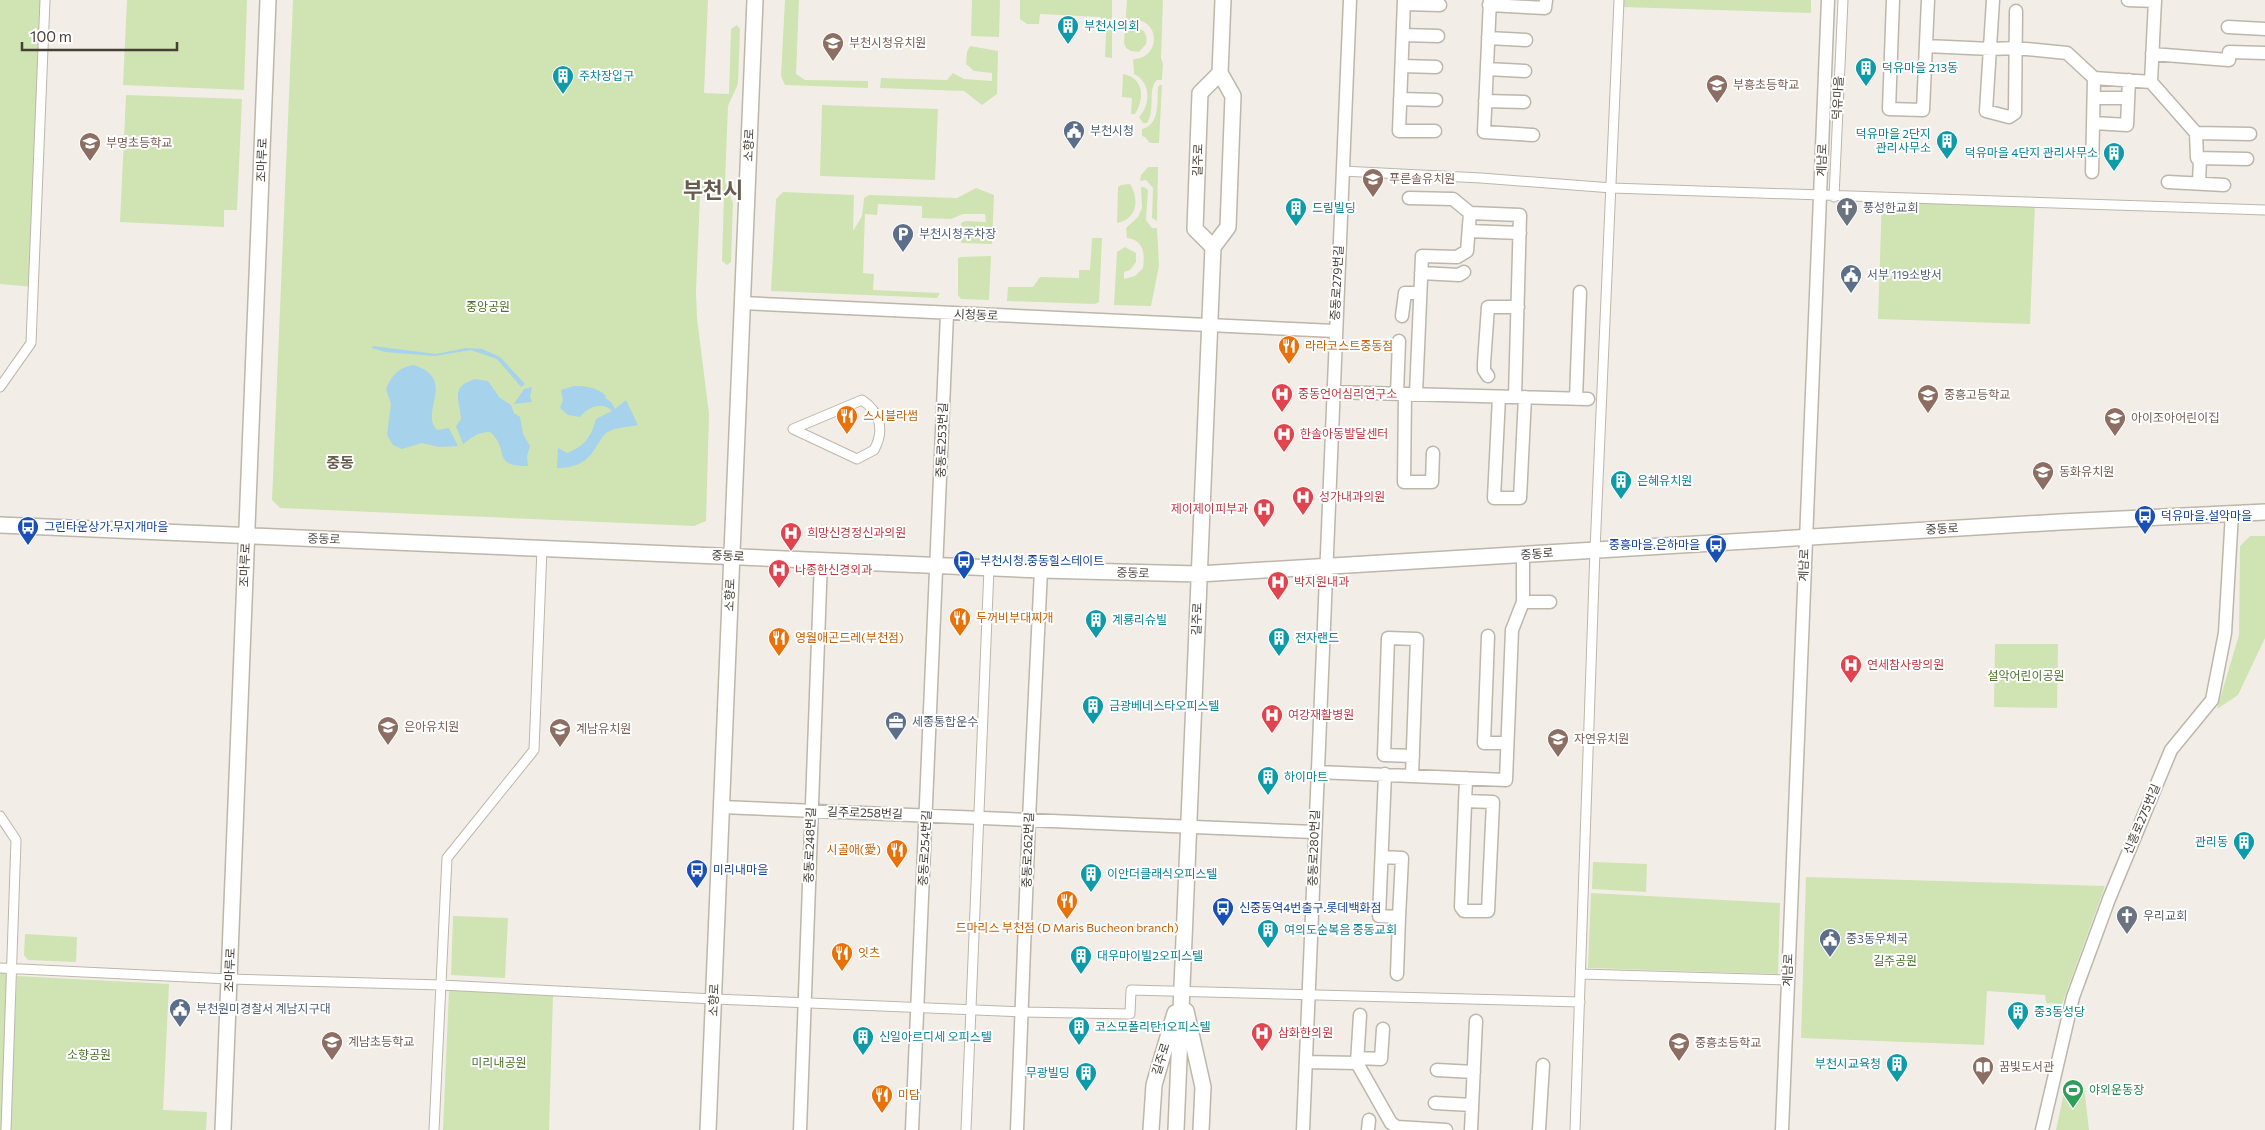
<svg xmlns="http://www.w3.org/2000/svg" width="2265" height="1130" viewBox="0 0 2265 1130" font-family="Commissioner,'Noto Sans KR',sans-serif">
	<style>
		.green { fill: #cfe4b2 }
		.water { fill: #a6d2ec }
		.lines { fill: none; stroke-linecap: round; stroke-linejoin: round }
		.pedestrian-casing { stroke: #bdb6aa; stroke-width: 11 }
		.minor-casing { stroke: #bdb6aa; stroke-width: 15 }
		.tertiary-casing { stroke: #bdb6aa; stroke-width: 18 }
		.pedestrian { stroke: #fff; stroke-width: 9 }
		.minor { stroke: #fff; stroke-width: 12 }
		.tertiary { stroke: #fff; stroke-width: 15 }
		.labels { text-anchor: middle; stroke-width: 4; stroke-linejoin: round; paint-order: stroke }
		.culture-label { font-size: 12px; fill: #0d838f; stroke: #fff; text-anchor: start }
		.education-label { font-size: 12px; fill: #785e54; stroke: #fff; text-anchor: start }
		.street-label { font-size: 12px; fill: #453f36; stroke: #fff }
		.service-label { font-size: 12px; fill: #4e5e75; stroke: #fff; text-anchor: start }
		.worship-label { font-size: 12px; fill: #5b616d; stroke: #fff; text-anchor: start }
		.park-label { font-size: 12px; fill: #4a732d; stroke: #fff }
		.food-label { font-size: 12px; fill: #c56008; stroke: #fff; text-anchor: start }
		.health-label { font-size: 12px; fill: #be3a42; stroke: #fff; text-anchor: start }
		.transit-label { font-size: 12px; fill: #164399; stroke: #fff; text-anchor: start }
		.leisure-label { font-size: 12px; fill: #27864d; stroke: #fff; text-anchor: start }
		.quarter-label { font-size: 15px; font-weight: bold; fill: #675c4e; stroke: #fff }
		.town-label { font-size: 22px; font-weight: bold; fill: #675c4e; stroke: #fff }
	</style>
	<rect width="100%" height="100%" fill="#f2eee7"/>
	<path class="green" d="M0,0H45L34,287L0,284Z
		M127,0H247L244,90L123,85Z
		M293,0H708L704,93L729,94L731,29L737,25L740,29L738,84L728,106L725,182L733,203L731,262L727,265L722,261L724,196H700L696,292L697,318L709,414L706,521L694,526L280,508L272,500Z
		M785,0H799L796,74L805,80L868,81V88L785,85L781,76Z
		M972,0H1000L999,37L971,36Z
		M1020,0H1112V58L1105,57L1106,32H1101V17L1040,14L1039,24H1027L1020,19Z
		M1127,0H1163L1161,58L1163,64L1162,80H1157C1147,89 1156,110 1147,123H1143L1139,117C1151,104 1151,82 1134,74L1133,59C1159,60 1162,21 1135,20V26C1144,29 1148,35 1146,44L1139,52L1131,51L1126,48L1124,43Z
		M1623,0H1811V13L1623,7Z
		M970,46L998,51L997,94L982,105L964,91L880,88L881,78L947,80L953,73L964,79L992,81V73L974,71L966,64L967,52Z
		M1123,74C1144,78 1145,98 1135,114H1131L1132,98L1122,97Z
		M1160,85H1162L1159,143H1150L1145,137L1142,136V129C1160,125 1157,102 1158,87Z
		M126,95L242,99L237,210H224V227L120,222Z
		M822,105L938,109L935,180L820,176Z
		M1148,167H1158L1157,221L1152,218L1153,188L1146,180L1140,181L1141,175Z
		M1130,184C1140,199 1137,220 1117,223L1118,187L1121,185Z
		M1141,187H1144L1148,190L1146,220L1152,228H1157L1159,266L1151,306L1114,305L1117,252L1125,247L1136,253V262L1130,270L1124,272V279L1135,276L1143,268C1145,254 1144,240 1127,238L1126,228L1138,217L1142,208Z
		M976,188L994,195L992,244L961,243V223L966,221L986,222L985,214H963L951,219L922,218V206L878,204L877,215L865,214L863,273L874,274L873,290L940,293L937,298L771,291L776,199L783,192L854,195L853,231L862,216L864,198L869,195L957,198Z
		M1882,198L2035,203L2030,324L1878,319Z
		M1092,238H1102L1099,302L1095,304L1007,301L1008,287H1033L1040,277L1079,278V270H1090Z
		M991,256L989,300L961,299L958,295V259L960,257Z
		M2250,536H2265V638L2238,695L2217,709L2239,635L2240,546Z
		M1995,644H2058L2057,708L1994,707Z
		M1593,862L1647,864L1646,892L1592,889Z
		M1806,877L2105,886L2062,1004L2046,1003L2045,995L1987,991L1984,1045L1801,1038Z
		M1591,893L1780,903L1778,974L1588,968Z
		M453,916L508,918L505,978L451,975Z
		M25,934L77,937L76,962L28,960L24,955Z
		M0,972H9L2,1130H0Z
		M17,976L169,984L163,1110L207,1112L206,1130H10Z
		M449,990L553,996L549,1130H443Z
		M2084,1087L2089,1130H2056L2065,1088Z"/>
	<path class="water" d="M373,346L436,354L466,348L482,349L500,357L525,384L521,387L497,359L471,350L435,356L385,352L372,348Z
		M413,365C458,378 419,412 437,430L449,428L458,446L439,447L422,443L402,449L393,445L387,435L391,404L386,389C392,375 398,368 413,365Z
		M475,379L488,381L500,398L511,405L514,413L520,417L523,434L530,446L527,456L528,466C490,466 511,450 490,432C477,432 473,437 463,444L456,426L461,419C460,400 449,387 475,379Z
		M574,386C585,386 598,387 606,396L605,398L611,402L615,409L626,400L638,425C627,428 614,426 605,434C601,438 599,443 596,447C587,463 574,468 557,468L558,448L567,453C585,446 591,437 596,419L612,411C602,401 588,407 580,417L568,415L560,408L563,400L561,390Z
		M532,387L530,397L532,402L514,404L524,389Z"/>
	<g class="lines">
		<g class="pedestrian-casing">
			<path id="pedestrian" d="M1342,171L1481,178L1612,188L2265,210
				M1834,197L1843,0
				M0,387L31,343L45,0
				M862,400C880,412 885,430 874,450L857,459L793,429Z
				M0,816L16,840L6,1130
				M0,968L229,979L441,985L714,999L1022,1012L1130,1014L1131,990L1580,1002
				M1581,974L1788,980
				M434,1130L447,858L534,750L542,548
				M966,1130L989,568
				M1575,1130L1595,550L1619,0"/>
		</g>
		<g class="minor-casing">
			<path id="minor" d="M1404,0L1399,131H1435
				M1490,0L1484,132L1533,135
				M1893,0L1889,109L1923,110L1928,0
				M1993,0L1986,111L2009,117L2015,113L2016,11
				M2128,0L2155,1
				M2155,0L2151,82L2196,133L2250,134
				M1404,4L1440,5
				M1489,5L1545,8L1546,0
				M2228,27L2265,29
				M1403,35L1438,36
				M1488,38L1526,40
				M1926,46L1991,49L2016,48L2067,53L2094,78L2092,172
				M2152,54L2229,60V52L2265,53
				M1402,66L1436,67
				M1487,69L1525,71
				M2094,78L2151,82
				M2094,98H2128
				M1400,99L1436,100
				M1485,101L1524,102
				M2094,123L2127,125L2129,80
				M2196,133L2197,158L2247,159
				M2168,182L2224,185
				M2199,183L2200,158
				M1409,198L1453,199L1470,213L1520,215L1515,397
				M1469,231L1520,233
				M1421,273L1459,275L1464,272
				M742,303L1335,331
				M1402,316L1405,293H1420
				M1488,376L1484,370V363L1488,307H1518
				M1332,392L1588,399
				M1397,394L1399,341
				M1405,394L1404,482H1432L1433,453
				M1416,394L1422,256L1457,257L1467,251L1470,213
				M1499,397L1494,498H1520L1525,397
				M1576,399L1580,292
				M1523,602H1550
				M1488,636L1484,743H1507
				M1317,772L1506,780L1512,630L1523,602V555
				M1412,776L1417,639L1388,638L1384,755L1413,756
				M1465,801L1493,802L1488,911H1464L1461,907L1466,778
				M721,807L1314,832
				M1382,857L1402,858L1399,917L1379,916L1385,774
				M1397,974L1399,917
				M1357,1058L1381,1059L1383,1029
				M1306,1062L1357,1063L1391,1123L1397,1127L1446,1130
				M1357,1063L1360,1015
				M1437,1070L1474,1072
				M1435,1103L1472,1105
				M800,1130L821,560
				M912,1130L947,314
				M1017,1130L1029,819L1041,570
				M1303,1130L1350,0
				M1368,1130L1369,1120
				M1471,1130L1476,1021
				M1539,1130L1543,1065
				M1782,1130L1828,0
				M2042,1130L2073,997L2109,899L2171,750L2212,700L2225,633L2232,513"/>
		</g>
		<g class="tertiary-casing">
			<path id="tertiary" d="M1213,247L1195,229L1200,93L1220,73
				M0,525L1041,570L1199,574L2060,522L2265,512
				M1186,1011L1203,1087L1201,1130
				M223,1130L268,0
				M708,1130L755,0
				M1151,1130L1154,1085L1175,1013
				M1176,1130L1213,247L1228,227L1233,96L1220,73L1223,0"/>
		</g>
		<use href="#pedestrian" class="pedestrian"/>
		<use href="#minor" class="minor"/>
		<use href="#tertiary" class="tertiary"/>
	</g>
	<defs>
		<g id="building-pin" transform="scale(1.125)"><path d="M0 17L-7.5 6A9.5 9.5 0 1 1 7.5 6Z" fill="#0f9aa8" stroke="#fff"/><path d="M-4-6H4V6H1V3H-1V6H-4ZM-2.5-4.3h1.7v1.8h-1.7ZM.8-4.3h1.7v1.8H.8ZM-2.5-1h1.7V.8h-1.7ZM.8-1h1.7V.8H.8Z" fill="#fff"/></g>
		<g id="school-pin" transform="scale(1.125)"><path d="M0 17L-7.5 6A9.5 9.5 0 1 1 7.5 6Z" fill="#8d6e63" stroke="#fff"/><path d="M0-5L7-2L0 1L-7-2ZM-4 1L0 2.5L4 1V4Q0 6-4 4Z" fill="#fff"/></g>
		<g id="civic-pin" transform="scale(1.125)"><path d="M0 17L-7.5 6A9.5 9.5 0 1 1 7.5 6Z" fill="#5c6f8a" stroke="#fff"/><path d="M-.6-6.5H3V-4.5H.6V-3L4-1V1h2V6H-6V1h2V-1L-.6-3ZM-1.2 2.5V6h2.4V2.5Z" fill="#fff"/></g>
		<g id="church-pin" transform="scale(1.125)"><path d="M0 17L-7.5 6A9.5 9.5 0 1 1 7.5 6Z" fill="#6b7280" stroke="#fff"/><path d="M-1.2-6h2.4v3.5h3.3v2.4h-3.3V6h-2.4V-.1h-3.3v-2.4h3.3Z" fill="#fff"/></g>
		<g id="parking-pin" transform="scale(1.125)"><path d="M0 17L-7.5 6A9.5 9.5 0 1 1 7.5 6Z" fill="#5c6f8a" stroke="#fff"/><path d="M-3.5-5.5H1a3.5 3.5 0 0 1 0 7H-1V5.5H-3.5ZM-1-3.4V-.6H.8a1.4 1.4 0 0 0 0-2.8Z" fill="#fff"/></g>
		<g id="restaurant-pin" transform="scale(1.125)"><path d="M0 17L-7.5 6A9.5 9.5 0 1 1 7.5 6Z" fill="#e8710a" stroke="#fff"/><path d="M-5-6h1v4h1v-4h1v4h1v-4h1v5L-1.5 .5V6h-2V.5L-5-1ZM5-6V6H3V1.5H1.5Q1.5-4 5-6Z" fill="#fff"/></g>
		<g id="hospital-pin" transform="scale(1.125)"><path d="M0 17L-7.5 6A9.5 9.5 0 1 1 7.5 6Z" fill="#e0444e" stroke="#fff"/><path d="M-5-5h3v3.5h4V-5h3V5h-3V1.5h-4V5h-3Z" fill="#fff"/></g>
		<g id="bus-pin" transform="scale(1.125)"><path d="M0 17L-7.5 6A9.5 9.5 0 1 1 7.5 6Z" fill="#1a4fb4" stroke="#fff"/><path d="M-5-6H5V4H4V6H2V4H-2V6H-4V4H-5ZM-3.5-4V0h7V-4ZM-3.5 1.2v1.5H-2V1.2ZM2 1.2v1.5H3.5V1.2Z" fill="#fff"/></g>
		<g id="office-pin" transform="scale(1.125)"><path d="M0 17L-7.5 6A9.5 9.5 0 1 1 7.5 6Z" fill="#5c6f8a" stroke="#fff"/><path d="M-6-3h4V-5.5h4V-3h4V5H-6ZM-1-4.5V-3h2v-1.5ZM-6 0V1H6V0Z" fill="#fff"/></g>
		<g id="library-pin" transform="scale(1.125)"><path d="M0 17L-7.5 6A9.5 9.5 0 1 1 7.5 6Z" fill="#8d6e63" stroke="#fff"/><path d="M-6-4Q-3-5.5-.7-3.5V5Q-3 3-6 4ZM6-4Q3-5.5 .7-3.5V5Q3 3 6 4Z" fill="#fff"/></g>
		<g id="stadium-pin" transform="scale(1.125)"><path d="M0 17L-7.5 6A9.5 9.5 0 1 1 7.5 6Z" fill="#2e9e5b" stroke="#fff"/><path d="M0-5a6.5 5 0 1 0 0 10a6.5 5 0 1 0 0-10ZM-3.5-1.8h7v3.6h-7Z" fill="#fff"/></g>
	</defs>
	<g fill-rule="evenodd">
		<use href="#building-pin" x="1068" y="26"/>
		<use href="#school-pin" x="833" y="43"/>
		<use href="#building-pin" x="1866" y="68"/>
		<use href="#building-pin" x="563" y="76"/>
		<use href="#school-pin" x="1717" y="85"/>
		<use href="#civic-pin" x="1074" y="131"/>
		<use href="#building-pin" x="1947" y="141"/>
		<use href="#school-pin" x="90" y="143"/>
		<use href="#building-pin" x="2114" y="153"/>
		<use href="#school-pin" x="1373" y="179"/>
		<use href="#building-pin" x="1296" y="208"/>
		<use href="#church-pin" x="1847" y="208"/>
		<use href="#parking-pin" x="903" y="234"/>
		<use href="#civic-pin" x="1851" y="275"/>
		<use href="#restaurant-pin" x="1289" y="346"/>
		<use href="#hospital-pin" x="1282" y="394"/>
		<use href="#school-pin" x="1928" y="395"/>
		<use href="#restaurant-pin" x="847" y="416"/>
		<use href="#school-pin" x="2115" y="418"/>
		<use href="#hospital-pin" x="1284" y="434"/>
		<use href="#school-pin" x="2043" y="472"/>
		<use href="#building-pin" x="1621" y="481"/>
		<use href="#hospital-pin" x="1303" y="497"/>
		<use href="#hospital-pin" x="1264" y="509"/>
		<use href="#bus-pin" x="2145" y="516"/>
		<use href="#bus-pin" x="28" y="527"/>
		<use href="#hospital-pin" x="791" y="533"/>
		<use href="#bus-pin" x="1716" y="545"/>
		<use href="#bus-pin" x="964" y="561"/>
		<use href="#hospital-pin" x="779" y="570"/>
		<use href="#hospital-pin" x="1278" y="582"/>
		<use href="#restaurant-pin" x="960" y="618"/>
		<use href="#building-pin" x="1096" y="620"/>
		<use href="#restaurant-pin" x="779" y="638"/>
		<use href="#building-pin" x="1279" y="638"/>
		<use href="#hospital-pin" x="1851" y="665"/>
		<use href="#building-pin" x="1093" y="706"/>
		<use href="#hospital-pin" x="1272" y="715"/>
		<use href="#office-pin" x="896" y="722"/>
		<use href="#school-pin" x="388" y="727"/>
		<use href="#school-pin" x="560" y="729"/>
		<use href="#school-pin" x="1558" y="739"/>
		<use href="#building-pin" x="1268" y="777"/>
		<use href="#building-pin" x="2244" y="842"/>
		<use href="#restaurant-pin" x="897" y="850"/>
		<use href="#bus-pin" x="697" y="870"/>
		<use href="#building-pin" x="1091" y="874"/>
		<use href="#restaurant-pin" x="1067" y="901"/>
		<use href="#bus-pin" x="1223" y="908"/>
		<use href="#church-pin" x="2127" y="916"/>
		<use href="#building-pin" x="1268" y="930"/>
		<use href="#civic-pin" x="1830" y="939"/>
		<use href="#restaurant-pin" x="842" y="953"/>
		<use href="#building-pin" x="1081" y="956"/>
		<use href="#civic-pin" x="180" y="1009"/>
		<use href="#building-pin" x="2018" y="1012"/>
		<use href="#building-pin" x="1079" y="1027"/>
		<use href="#hospital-pin" x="1262" y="1033"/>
		<use href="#building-pin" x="863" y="1037"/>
		<use href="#school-pin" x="332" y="1042"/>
		<use href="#school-pin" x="1679" y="1043"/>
		<use href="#building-pin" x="1897" y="1064"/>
		<use href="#library-pin" x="1983" y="1067"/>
		<use href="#building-pin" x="1086" y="1073"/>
		<use href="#stadium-pin" x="2073" y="1090"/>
		<use href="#restaurant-pin" x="882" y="1095"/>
	</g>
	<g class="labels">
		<g class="culture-label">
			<text x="1084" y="30">부천시의회</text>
			<text x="1882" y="72">덕유마을 213동</text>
			<text x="579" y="80">주차장입구</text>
			<text x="1931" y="138" text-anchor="end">덕유마을 2단지<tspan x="1931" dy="14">관리사무소</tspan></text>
			<text x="2098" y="157" text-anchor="end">덕유마을 4단지 관리사무소</text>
			<text x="1312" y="212">드림빌딩</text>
			<text x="1637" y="485">은혜유치원</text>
			<text x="1112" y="624">계룡리슈빌</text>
			<text x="1295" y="642">전자랜드</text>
			<text x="1109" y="710">금광베네스타오피스텔</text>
			<text x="1284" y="781">하이마트</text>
			<text x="2228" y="846" text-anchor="end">관리동</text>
			<text x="1107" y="878">이안더클래식오피스텔</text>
			<text x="1284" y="934">여의도순복음 중동교회</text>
			<text x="1097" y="960">대우마이빌2오피스텔</text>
			<text x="2034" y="1016">중3동성당</text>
			<text x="1095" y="1031">코스모폴리탄1오피스텔</text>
			<text x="879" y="1041">신일아르디세 오피스텔</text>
			<text x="1881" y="1068" text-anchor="end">부천시교육청</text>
			<text x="1070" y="1077" text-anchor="end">무광빌딩</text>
		</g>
		<g class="education-label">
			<text x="849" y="47">부천시청유치원</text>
			<text x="1733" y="89">부흥초등학교</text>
			<text x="106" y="147">부명초등학교</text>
			<text x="1389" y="183">푸른솔유치원</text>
			<text x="1944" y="399">중흥고등학교</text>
			<text x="2131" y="422">아이조아어린이집</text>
			<text x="2059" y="476">동화유치원</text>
			<text x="404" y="731">은아유치원</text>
			<text x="576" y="733">계남유치원</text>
			<text x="1574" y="743">자연유치원</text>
			<text x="348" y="1046">계남초등학교</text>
			<text x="1695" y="1047">중흥초등학교</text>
			<text x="1999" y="1071">꿈빛도서관</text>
		</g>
		<g class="street-label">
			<text transform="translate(1838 98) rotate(-87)" y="4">덕유마을</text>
			<text transform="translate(749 145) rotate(-88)" y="4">소향로</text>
			<text transform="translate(262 160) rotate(-88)" y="4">조마루로</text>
			<text transform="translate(1198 160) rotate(-88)" y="4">길주로</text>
			<text transform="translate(1822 160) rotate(-88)" y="4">계남로</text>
			<text transform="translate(1337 283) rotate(-87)" y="4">중동로279번길</text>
			<text transform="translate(976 315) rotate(2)" y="4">시청동로</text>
			<text transform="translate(942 440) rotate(-88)" y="4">중동로253번길</text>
			<text transform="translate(1942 529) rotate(-3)" y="4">중동로</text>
			<text transform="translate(324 539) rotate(2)" y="4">중동로</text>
			<text transform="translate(1537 554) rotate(-4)" y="4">중동로</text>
			<text transform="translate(728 556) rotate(3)" y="4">중동로</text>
			<text transform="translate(245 565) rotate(-88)" y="4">조마루로</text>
			<text transform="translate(1804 565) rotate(-88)" y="4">계남로</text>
			<text transform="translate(1133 573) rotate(2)" y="4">중동로</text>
			<text transform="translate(730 595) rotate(-88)" y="4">소향로</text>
			<text transform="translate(1197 619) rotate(-88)" y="4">길주로</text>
			<text transform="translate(865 813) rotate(2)" y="4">길주로258번길</text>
			<text transform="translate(2142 819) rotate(-67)" y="4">신흥로275번길</text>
			<text transform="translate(810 845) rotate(-88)" y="4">중동로248번길</text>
			<text transform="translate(925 848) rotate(-87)" y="4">중동로254번길</text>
			<text transform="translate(1314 848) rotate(-88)" y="4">중동로280번길</text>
			<text transform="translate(1028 850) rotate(-88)" y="4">중동로262번길</text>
			<text transform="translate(230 970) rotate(-88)" y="4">조마루로</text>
			<text transform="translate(1788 970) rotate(-88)" y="4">계남로</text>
			<text transform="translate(714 1000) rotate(-88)" y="4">소향로</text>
			<text transform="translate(1161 1059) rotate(-73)" y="4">길주로</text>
		</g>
		<g class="service-label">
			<text x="1090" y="135">부천시청</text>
			<text x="919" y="238">부천시청주차장</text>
			<text x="1867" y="279">서부 119소방서</text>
			<text x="912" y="726">세종통합운수</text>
			<text x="1846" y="943">중3동우체국</text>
			<text x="196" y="1013">부천원미경찰서 계남지구대</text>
		</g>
		<g class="worship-label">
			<text x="1863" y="212">풍성한교회</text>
			<text x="2143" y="920">우리교회</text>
		</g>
		<g class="park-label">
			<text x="488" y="311">중앙공원</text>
			<text x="2026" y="680">설악어린이공원</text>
			<text x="1895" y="965">길주공원</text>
			<text x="89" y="1059">소향공원</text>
			<text x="499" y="1067">미리내공원</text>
		</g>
		<g class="food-label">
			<text x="1305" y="350">라라코스트중동점</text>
			<text x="863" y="420">스시블라썸</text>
			<text x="976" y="622">두꺼비부대찌개</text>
			<text x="795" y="642">영월애곤드레(부천점)</text>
			<text x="881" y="854" text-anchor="end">시골애(愛)</text>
			<text x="1067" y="932" text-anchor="middle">드마리스 부천점 (D Maris Bucheon branch)</text>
			<text x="858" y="957">잇츠</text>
			<text x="898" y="1099">미담</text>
		</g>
		<g class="health-label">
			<text x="1298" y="398">중동언어심리연구소</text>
			<text x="1300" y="438">한솔아동발달센터</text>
			<text x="1319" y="501">성가내과의원</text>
			<text x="1248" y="513" text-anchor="end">제이제이피부과</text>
			<text x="807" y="537">희망신경정신과의원</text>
			<text x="795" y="574">나종한신경외과</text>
			<text x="1294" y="586">박지원내과</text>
			<text x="1867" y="669">연세참사랑의원</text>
			<text x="1288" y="719">여강재활병원</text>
			<text x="1278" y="1037">삼화한의원</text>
		</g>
		<g class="transit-label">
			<text x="2161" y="520">덕유마을.설악마을</text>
			<text x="44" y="531">그린타운상가.무지개마을</text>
			<text x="1700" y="549" text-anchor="end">중흥마을.은하마을</text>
			<text x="980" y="565">부천시청.중동힐스테이트</text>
			<text x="713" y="874">미리내마을</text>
			<text x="1239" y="912">신중동역4번출구.롯데백화점</text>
		</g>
		<g class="leisure-label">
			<text x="2089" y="1094">야외운동장</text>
		</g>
		<g class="quarter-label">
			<text x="340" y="468">중동</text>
		</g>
		<g class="town-label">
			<text x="713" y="198">부천시</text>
		</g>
	</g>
	<path d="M22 42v8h155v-8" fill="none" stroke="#453f36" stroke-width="2.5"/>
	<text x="30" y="42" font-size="15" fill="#453f36" stroke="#ffffff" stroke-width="4" paint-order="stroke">100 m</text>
</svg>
